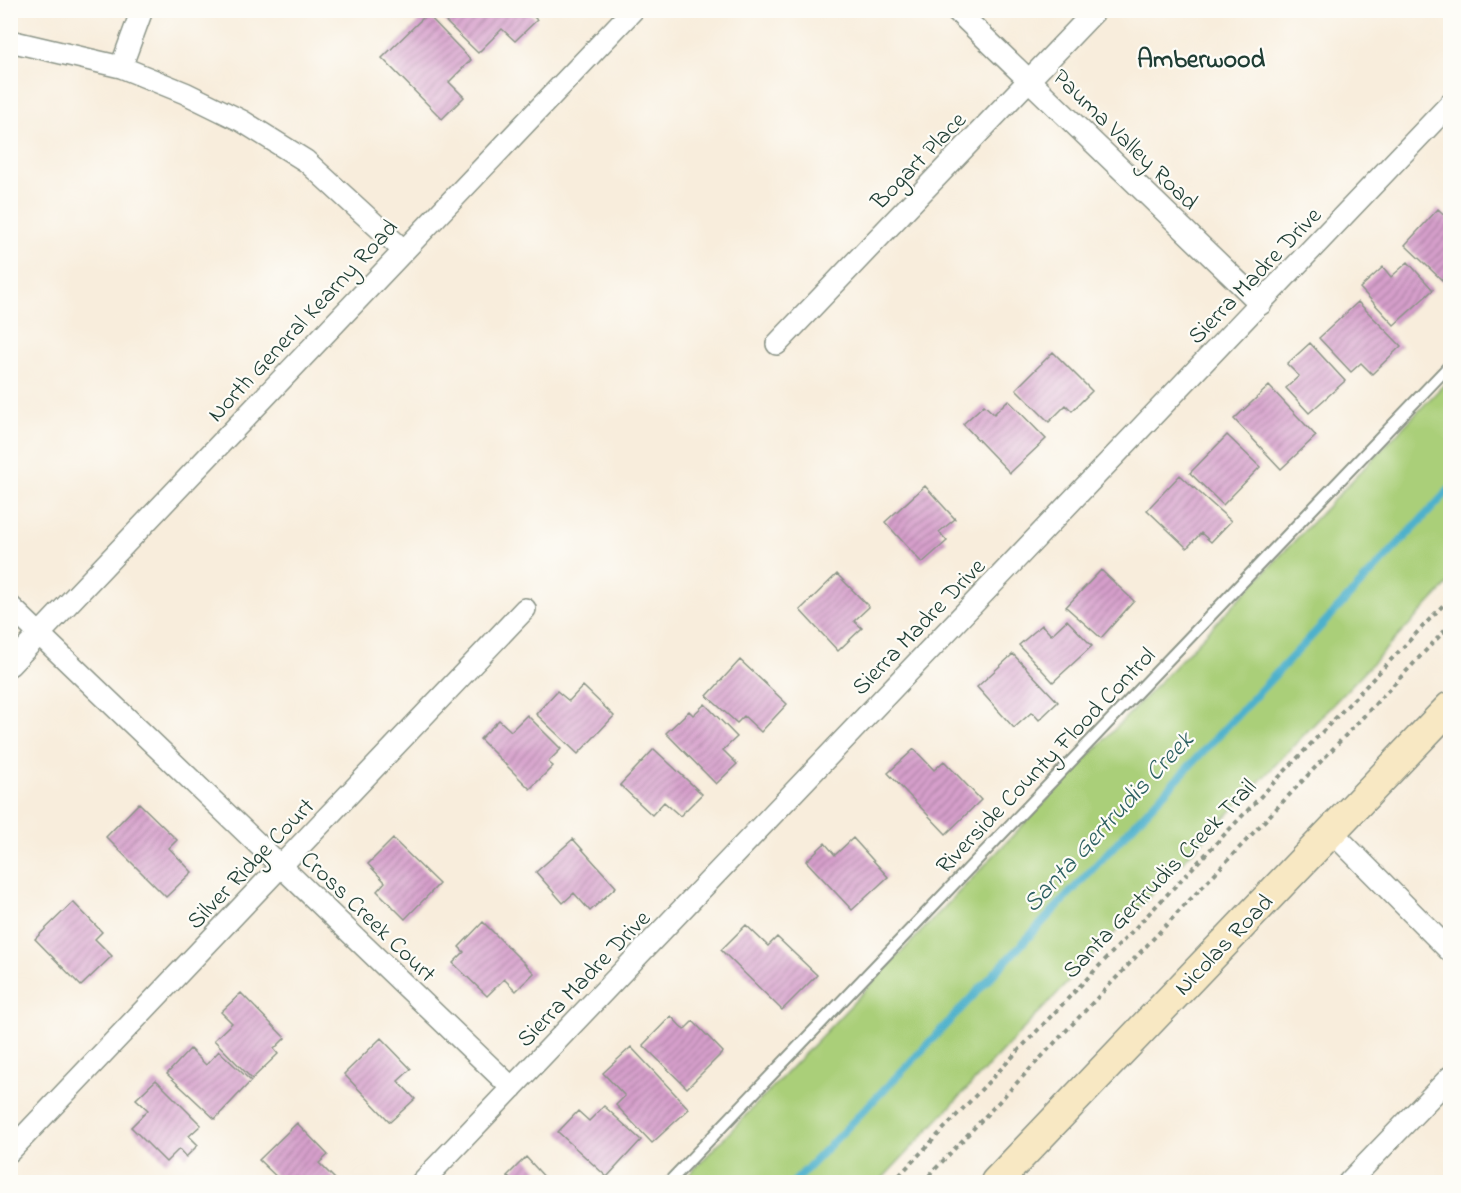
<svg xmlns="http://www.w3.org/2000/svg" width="1461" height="1193" viewBox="0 0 1461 1193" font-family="'Indie Flower',sans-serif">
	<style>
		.green { fill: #aacf79; stroke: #648656; stroke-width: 1.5 }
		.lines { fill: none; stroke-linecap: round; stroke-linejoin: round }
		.stream { stroke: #4db1cc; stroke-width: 8 }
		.building { fill: url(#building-hatch) }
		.service-casing { stroke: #8c9588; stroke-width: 14 }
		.minor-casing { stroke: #8c9588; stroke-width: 24 }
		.secondary-casing { stroke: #8c9588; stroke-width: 33 }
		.path { stroke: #8c9588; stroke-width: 4; stroke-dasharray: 4.5 4.5; stroke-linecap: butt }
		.service { stroke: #fff; stroke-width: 10 }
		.minor { stroke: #fff; stroke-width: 21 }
		.secondary { stroke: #f8e8c3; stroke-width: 30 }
		.labels { text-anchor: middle; stroke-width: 4.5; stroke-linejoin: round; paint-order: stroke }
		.street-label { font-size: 24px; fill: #1f3d34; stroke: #fdfcf7 }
		.neighbourhood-label { font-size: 26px; font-weight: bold; fill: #1f3d34; stroke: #fdfcf7 }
		.water-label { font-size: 26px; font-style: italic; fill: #2d6062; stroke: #fdfcf7 }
	</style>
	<defs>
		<pattern id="building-hatch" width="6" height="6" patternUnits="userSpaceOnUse" patternTransform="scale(1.5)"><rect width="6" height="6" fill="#d69fcb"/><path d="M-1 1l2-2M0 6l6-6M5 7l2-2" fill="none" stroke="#ad83a6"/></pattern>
	</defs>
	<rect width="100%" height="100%" fill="#fdfcf7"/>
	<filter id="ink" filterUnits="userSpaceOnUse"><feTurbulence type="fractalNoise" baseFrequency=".0167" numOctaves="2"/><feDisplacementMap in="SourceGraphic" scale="12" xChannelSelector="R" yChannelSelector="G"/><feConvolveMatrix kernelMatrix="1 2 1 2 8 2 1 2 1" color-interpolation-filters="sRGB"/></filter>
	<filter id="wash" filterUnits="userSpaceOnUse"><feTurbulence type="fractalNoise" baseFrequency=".008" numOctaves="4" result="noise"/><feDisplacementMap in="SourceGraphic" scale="24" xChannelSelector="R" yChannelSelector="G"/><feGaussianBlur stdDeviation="1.35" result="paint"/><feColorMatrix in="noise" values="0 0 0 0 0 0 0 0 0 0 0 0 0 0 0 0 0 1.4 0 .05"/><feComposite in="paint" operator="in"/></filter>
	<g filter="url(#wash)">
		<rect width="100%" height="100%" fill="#f8eddc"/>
		<path class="green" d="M1450,378V582L1084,965L879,1182H682Z"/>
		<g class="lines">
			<path class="stream" d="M794,1182L908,1065L1450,489"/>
		</g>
		<g id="blocks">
			<path class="building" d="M446,10H527L537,20L515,41L502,29L478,53L440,16Z
				M427,14L471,60L449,82L464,97L442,119L382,58Z
				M1438,209L1450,220V275L1444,282L1405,245Z
				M1408,262L1433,290L1394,325L1360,288L1383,267L1391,277Z
				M1358,302L1401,346L1372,374L1361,363L1351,372L1319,338Z
				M1310,343L1345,381L1309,413L1286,388L1299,376L1287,364Z
				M1053,352L1092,391L1072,411L1066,405L1049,422L1016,389Z
				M1269,386L1316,436L1281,469L1234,419Z
				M1008,400L1046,439L1010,473L963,424L984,405L994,414Z
				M1227,435L1260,467L1223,505L1190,473Z
				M1180,475L1231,521L1211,542L1201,533L1187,548L1147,510Z
				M925,486L955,519L939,532L947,541L922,563L885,522Z
				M1101,570L1134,601L1101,638L1066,607Z
				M837,574L869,607L854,621L862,628L838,651L800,610Z
				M1067,620L1092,646L1053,682L1019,645L1042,625L1051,635Z
				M1013,654L1058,702L1039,720L1032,712L1014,728L977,687Z
				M740,660L787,704L761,732L744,716L737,723L707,696Z
				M583,686L614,716L578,754L536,714L557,691L569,701Z
				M705,704L737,737L723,750L737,764L716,784L666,733L689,711L693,715Z
				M527,715L561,749L548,762L553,766L530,789L480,739L499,720L511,731Z
				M654,749L702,794L680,816L664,802L652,815L620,785Z
				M914,749L934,770L944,761L981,800L946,834L888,773Z
				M139,803L177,840L169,848L192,872L166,897L106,837Z
				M853,838L888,877L852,910L806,861L825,843L835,855Z
				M393,839L439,884L405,919L377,891L385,882L368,864Z
				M573,839L616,887L590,911L574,893L563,903L536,872Z
				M73,902L102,932L95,939L112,956L81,986L35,939Z
				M483,922L534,973L516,991L504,979L487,996L453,963L464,952L459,947Z
				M746,925L768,946L777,937L817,975L782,1010L721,950Z
				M241,993L285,1038L274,1049L278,1054L252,1079L214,1040L232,1023L221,1012Z
				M671,1016L684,1030L693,1021L723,1052L687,1088L643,1045Z
				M381,1038L411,1069L398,1081L415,1099L390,1122L344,1074Z
				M631,1047L689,1109L652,1143L616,1105L625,1096L603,1073Z
				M190,1049L206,1065L219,1051L251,1081L215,1119L167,1074Z
				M156,1080L201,1125L189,1136L198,1145L186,1157L179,1149L166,1162L131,1127L148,1110L136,1099Z
				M604,1106L641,1140L607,1177L558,1132L578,1111L589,1121Z
				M297,1123L328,1155L319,1163L335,1179L331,1182H282L259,1160Z
				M526,1157L549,1182H513L507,1176Z"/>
		</g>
	</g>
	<g filter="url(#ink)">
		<use href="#blocks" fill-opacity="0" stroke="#8c9588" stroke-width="1.5"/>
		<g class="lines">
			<g class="service-casing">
				<path id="service" d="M669,1182L1450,365"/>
			</g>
			<g class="minor-casing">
				<path id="minor" d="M956,10L1261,304
					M10,41L121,67L185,93L242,121L306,161L403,250
					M121,67L142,10
					M777,344L1096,10
					M10,606L512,1088
					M10,665L633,10
					M1331,831L1450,951
					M10,1151L525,609
					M422,1182L1450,104
					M1349,1182L1450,1077"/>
			</g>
			<g class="secondary-casing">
				<path id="secondary" d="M996,1182L1450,707"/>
			</g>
			<path class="path" d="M893,1182L1450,598
				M923,1182L1450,625"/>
			<use href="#service" class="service"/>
			<use href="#minor" class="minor"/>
			<use href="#secondary" class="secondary"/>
		</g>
	</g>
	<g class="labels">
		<g class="street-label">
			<text transform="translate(1126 139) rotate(44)" y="8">Pauma Valley Road</text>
			<text transform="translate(918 160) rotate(-46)" y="8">Bogart Place</text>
			<text transform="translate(1254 275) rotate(-46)" y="8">Sierra Madre Drive</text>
			<text transform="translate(302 320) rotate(-47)" y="8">North General Kearny Road</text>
			<text transform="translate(918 626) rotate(-46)" y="8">Sierra Madre Drive</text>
			<text transform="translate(1045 760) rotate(-46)" y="8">Riverside County Flood Control</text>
			<text transform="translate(250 863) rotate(-46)" y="8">Silver Ridge Court</text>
			<text transform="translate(1159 878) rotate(-46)" y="8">Santa Gertrudis Creek Trail</text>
			<text transform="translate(369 916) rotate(44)" y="8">Cross Creek Court</text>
			<text transform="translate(1223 944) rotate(-46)" y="8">Nicolas Road</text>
			<text transform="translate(583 978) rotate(-46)" y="8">Sierra Madre Drive</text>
		</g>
		<g class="neighbourhood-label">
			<text x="1201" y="67">Amberwood</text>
		</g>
		<g class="water-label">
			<text transform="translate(1107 821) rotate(-47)" y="9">Santa Gertrudis Creek</text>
		</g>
	</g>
	<rect width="1461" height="1193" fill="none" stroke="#fdfcf7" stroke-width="36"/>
</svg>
